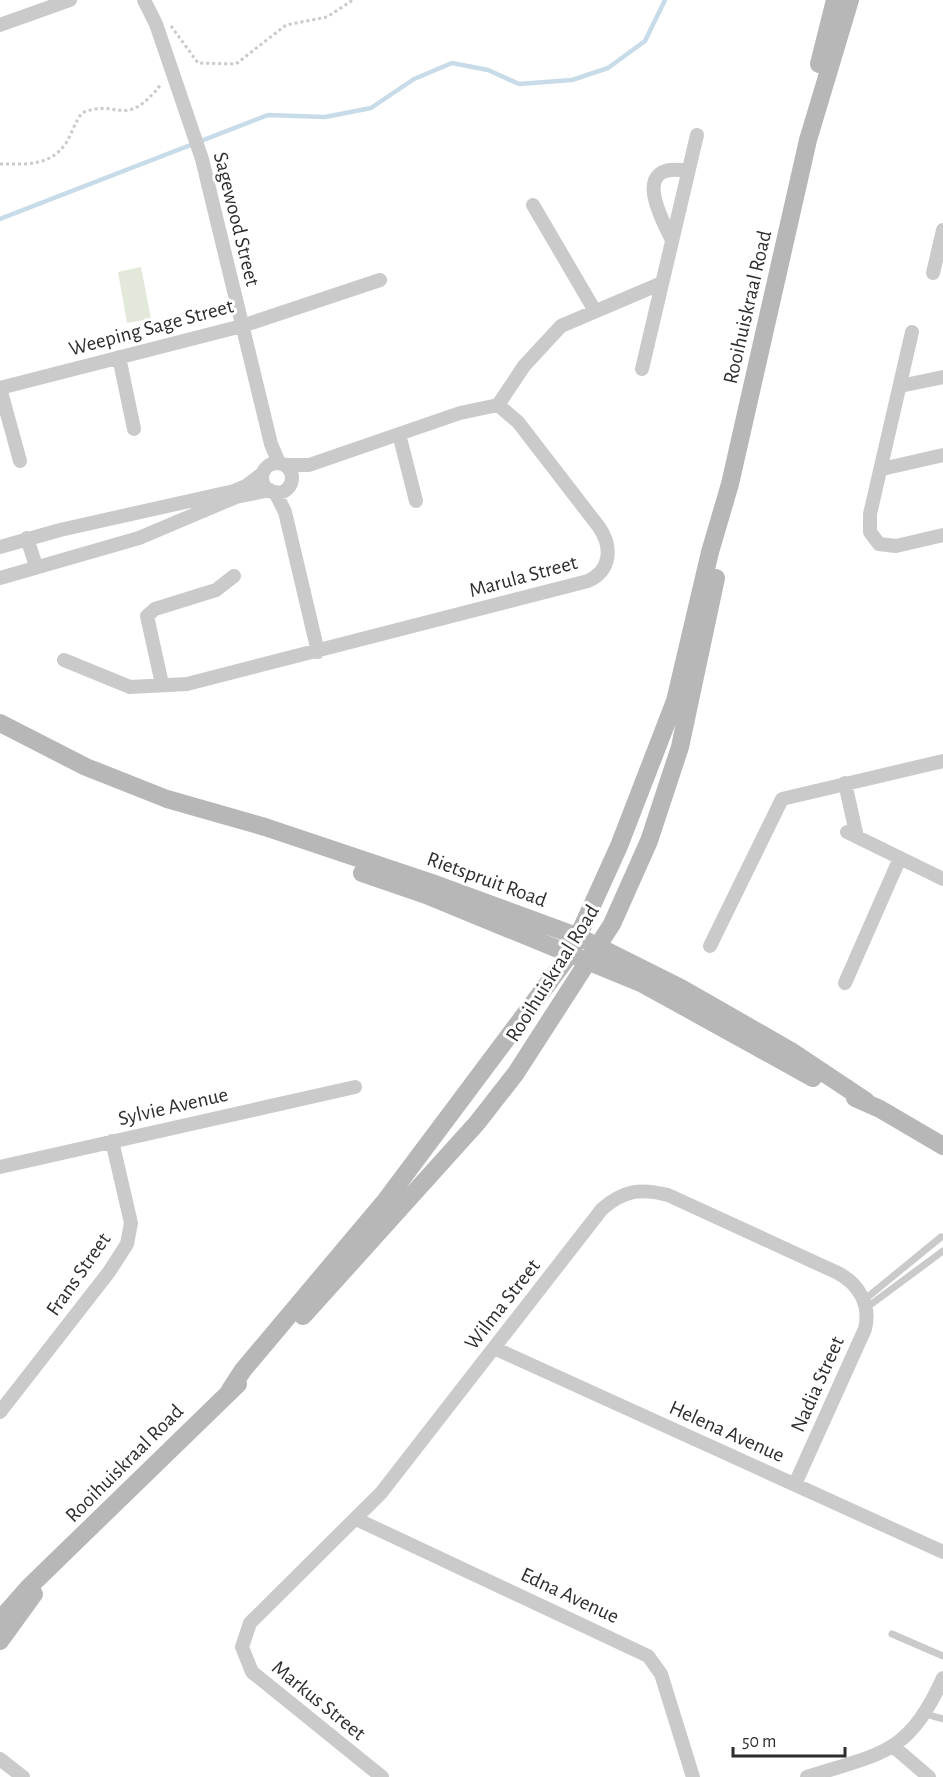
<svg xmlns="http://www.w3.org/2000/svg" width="943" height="1777" viewBox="0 0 943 1777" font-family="'Alegreya Sans',sans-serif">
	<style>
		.green { fill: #e2e9db }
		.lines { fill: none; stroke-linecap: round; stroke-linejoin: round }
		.stream { stroke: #c8dbe8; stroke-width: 4.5 }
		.path { stroke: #cacaca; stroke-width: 3; stroke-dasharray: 3 3; stroke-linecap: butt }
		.lane { stroke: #cacaca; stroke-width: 7 }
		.street { stroke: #cacaca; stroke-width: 14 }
		.secondary { stroke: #b7b7b7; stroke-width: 18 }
		.labels { text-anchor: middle; stroke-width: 6; stroke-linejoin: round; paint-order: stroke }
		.street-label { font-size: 21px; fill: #2d2d2d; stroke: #fff }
	</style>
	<rect width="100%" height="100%" fill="#fff"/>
	<path class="green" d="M141,267L151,319L127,323L118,272Z"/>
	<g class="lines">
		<path class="stream" d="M0,219L268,115L325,117L371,108L414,79L452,63L488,70L519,84L572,80L608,68L645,41L665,0"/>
		<path class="path" d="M171,26L198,63L236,64L286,25L327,17L353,0
			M0,164C25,164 50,167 66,143C72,133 75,122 82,113C119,97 124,132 162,83"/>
		<path class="lane" d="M864,1300L941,1237
			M866,1308L943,1251
			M892,1634L943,1656
			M925,1714L943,1719"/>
		<path class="street" d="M144,0L156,24L202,159L271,444L279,463
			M0,25L70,0
			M533,205L595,311
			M672,240C658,213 632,161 688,171
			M933,273L943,230
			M912,332L870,514V532L879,544L896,546L943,535
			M119,357L134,429
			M642,369L697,135
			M900,386L943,377
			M0,388L242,326L380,280
			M0,388L20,461
			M498,405L524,366L561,326L662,283
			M399,434L416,501
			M262 478a15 15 0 1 1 30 0a15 15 0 1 1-30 0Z
			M882,469L943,455
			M275,492L285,512L318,652
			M27,538L36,566
			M0,547L60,530L234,491L246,486L263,473
			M0,578L139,538L236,497L270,490
			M64,660L130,687L187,684L588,581C612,570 612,546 599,527L518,422L498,405L460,413L309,465H285
			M162,684L147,616L155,609L216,590L234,576
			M845,783L857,837
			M847,832L943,879
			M710,946L782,799L943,761
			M845,983L900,858
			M0,1167L355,1087
			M494,1348L943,1552
			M0,1412L109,1272L127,1244L131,1223L112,1141
			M356,1519L648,1656L661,1674L693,1777
			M894,1747L929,1777
			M0,1759L23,1777
			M382,1777L252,1672L242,1647L250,1623L381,1493L602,1209C624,1190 640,1188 668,1195L838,1273C859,1284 871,1305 865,1329L795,1484
			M807,1777C882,1753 908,1755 943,1678"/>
		<path class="secondary" d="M819,64L835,0
			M0,723L86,767L167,799L265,827L432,883L579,937L681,988L791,1051L866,1101
			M362,873L426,895L643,984L813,1078
			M855,1098L880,1109L943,1146
			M303,1316L477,1123L516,1073L612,924L649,841L680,747L716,578
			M230,1390L243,1370L386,1200L570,954L619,846L675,701L710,552L730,484L808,140L850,0
			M0,1620L29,1587L238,1384
			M0,1641L34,1594"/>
	</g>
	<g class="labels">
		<g class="street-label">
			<text transform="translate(237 219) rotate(76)" y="7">Sagewood Street</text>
			<text transform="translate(747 307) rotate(-77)" y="7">Rooihuiskraal Road</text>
			<text transform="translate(151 327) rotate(-15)" y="7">Weeping Sage Street</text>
			<text transform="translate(523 576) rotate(-15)" y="7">Marula Street</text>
			<text transform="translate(487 879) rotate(20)" y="7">Rietspruit Road</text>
			<text transform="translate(552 973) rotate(-58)" y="7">Rooihuiskraal Road</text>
			<text transform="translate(173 1106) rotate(-13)" y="7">Sylvie Avenue</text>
			<text transform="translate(78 1274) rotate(-55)" y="7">Frans Street</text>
			<text transform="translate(502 1304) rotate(-52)" y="7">Wilma Street</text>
			<text transform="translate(817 1384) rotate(-66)" y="7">Nadia Street</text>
			<text transform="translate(727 1431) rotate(24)" y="7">Helena Avenue</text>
			<text transform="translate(124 1463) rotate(-45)" y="7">Rooihuiskraal Road</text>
			<text transform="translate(570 1595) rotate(25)" y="7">Edna Avenue</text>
			<text transform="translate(319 1700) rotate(39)" y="7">Markus Street</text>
		</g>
	</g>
	<path d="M733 1747v9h112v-9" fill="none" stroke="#2d2d2d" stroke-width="3"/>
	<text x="742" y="1747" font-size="18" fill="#2d2d2d" stroke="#ffffff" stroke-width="4.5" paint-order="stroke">50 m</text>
</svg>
